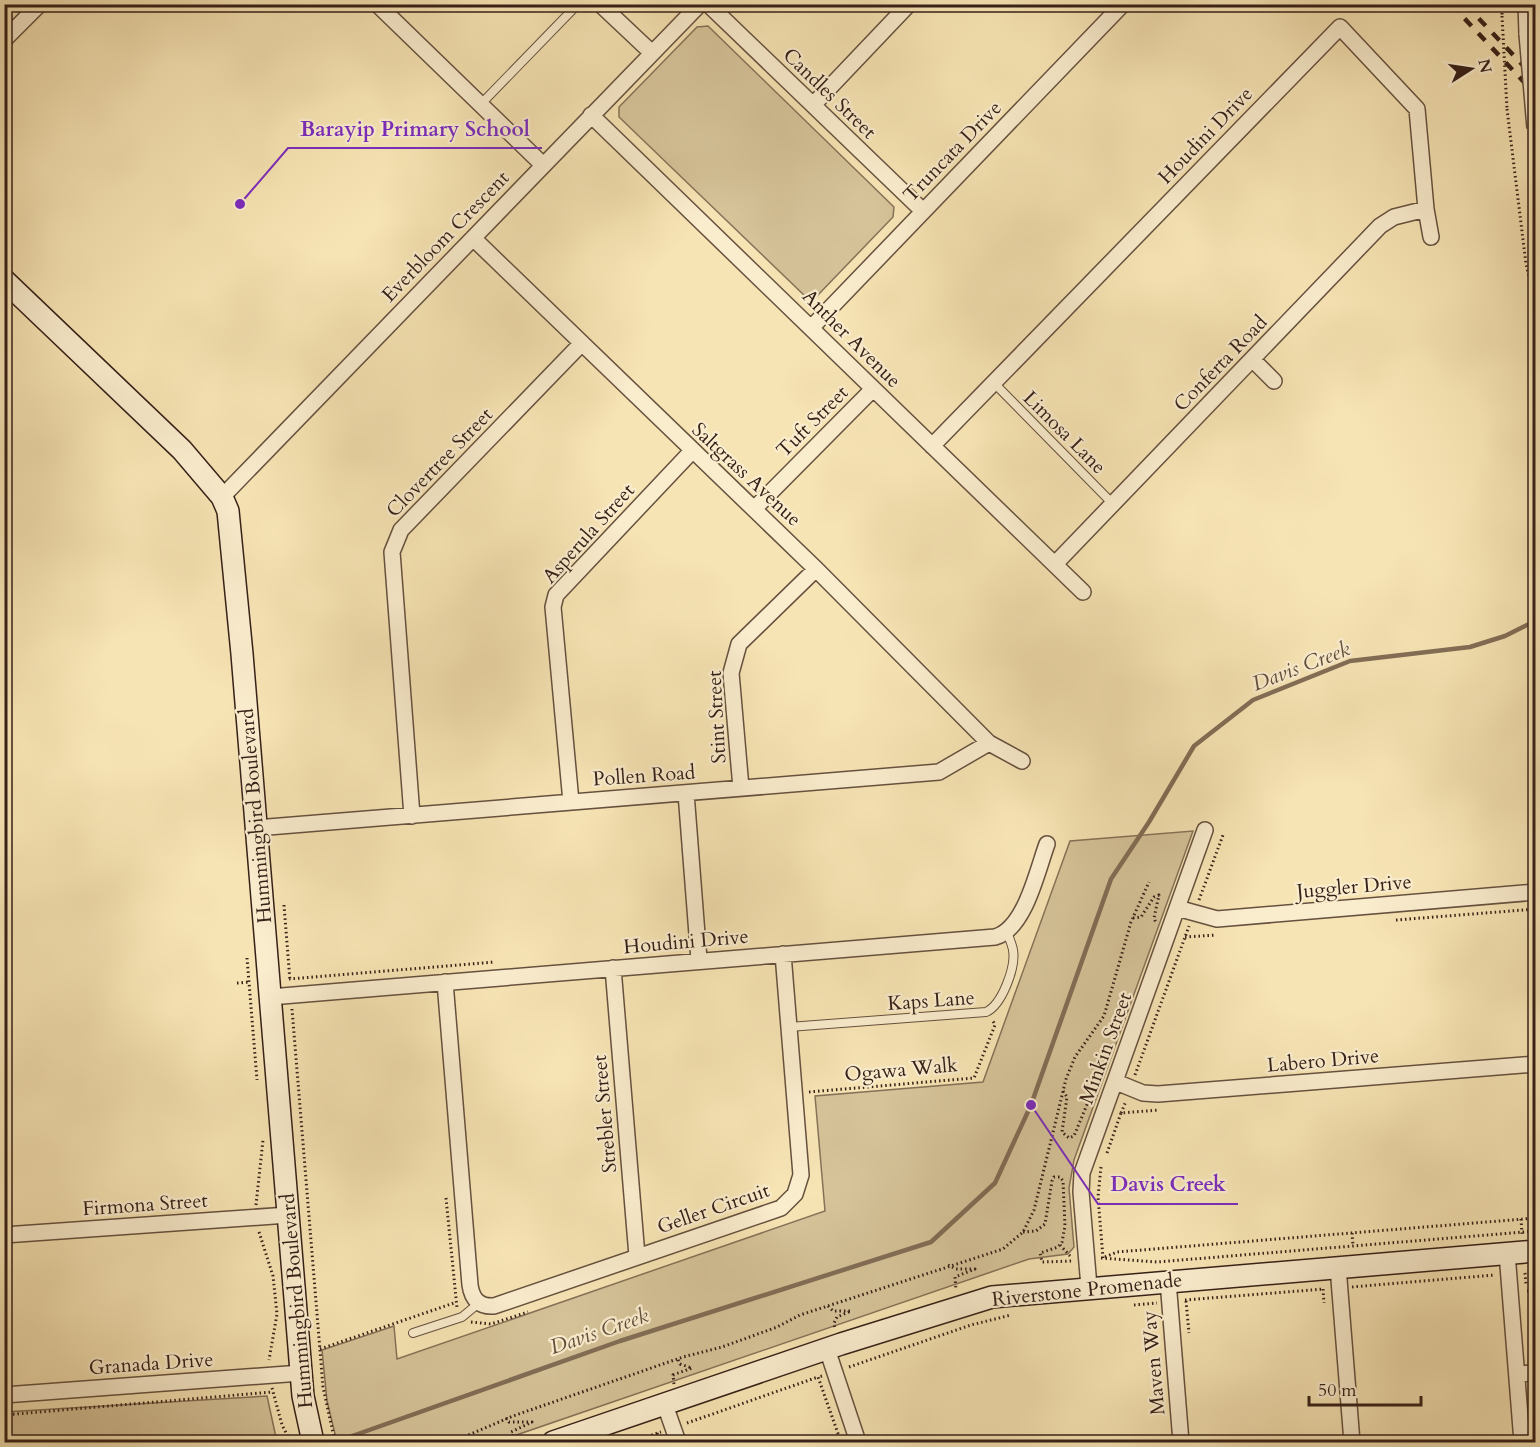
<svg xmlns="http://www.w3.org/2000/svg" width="1540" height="1447" viewBox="0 0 1540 1447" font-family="Cardo,serif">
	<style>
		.green { fill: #d6c399; stroke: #867258; stroke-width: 1.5 }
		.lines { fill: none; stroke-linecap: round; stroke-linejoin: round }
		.stream { stroke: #826d56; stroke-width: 4.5 }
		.lane-casing { stroke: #66513f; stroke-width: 10 }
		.street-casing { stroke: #66513f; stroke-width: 18 }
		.secondary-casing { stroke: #362018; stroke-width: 24 }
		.path { stroke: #362018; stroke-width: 3; stroke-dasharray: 1.5 3; stroke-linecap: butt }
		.lane { stroke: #faedce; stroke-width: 8 }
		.street { stroke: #faedce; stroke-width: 15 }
		.secondary { stroke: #faedce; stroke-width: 21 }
		.rail { stroke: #362018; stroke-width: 4.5; stroke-dasharray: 10 10; stroke-linecap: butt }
		.street-bridge-casing { stroke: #66513f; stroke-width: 18; stroke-linecap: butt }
		.path-bridge { stroke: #362018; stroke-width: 3; stroke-dasharray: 1.5 3; stroke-linecap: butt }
		.street-bridge { stroke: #faedce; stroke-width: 15 }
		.labels { text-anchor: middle; stroke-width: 4.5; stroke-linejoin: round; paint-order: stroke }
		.street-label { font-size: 20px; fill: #362018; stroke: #faedce }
		.water-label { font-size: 21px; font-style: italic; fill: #624d3c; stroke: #faedce }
		.leader { fill: none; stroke: #7b2cbf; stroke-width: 2 }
		.callout-dot { fill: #7b2cbf; stroke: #faedce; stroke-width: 2 }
		.callout-label { font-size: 21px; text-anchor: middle; font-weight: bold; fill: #7b2cbf; stroke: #faedce; stroke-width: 4.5; stroke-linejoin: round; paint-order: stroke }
	</style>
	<rect width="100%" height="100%" fill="#f7e4b4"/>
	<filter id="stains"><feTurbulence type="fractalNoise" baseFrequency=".00333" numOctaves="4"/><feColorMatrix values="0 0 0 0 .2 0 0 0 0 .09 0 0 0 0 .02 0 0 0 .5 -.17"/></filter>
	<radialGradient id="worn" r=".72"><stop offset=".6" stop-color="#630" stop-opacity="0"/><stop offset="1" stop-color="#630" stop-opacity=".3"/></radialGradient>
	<path class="green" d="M708,26L894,207L893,217L816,297H806L619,117V107L697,27Z
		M1193,831L1074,1160L1069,1188L1074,1247L1068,1254L1029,1259L496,1442H337L327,1401L322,1350L394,1326L397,1359L825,1211L815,1096L983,1082L1070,841Z
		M267,1396L277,1442H5V1412Z"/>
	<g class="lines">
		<path class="stream" d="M341,1440L620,1341L931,1242L995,1183L1031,1105L1111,879L1149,822L1194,746L1253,700L1350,661L1470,647L1505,636L1533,622L1536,616"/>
		<g class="lane-casing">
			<path id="lane" d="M481,104L578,4
				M994,383L1113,504
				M789,1027L986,1012C1002,1005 1016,967 1013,950C1012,944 1009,938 1007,932
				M413,1333L462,1317L479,1303"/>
		</g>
		<g class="street-casing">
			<path id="street" d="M377,4L543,165
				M600,4L652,53
				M708,4L923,211
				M1526,4L1527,34
				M4,40L40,4
				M813,105L909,4
				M591,115L1083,592
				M473,238L816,569L989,743
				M812,327L1123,4
				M1252,359L1274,381
				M932,446L1340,27L1417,109L1426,209L1431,237
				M222,497L700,4
				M754,509L873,389
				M1055,564L1380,226L1394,217L1426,209
				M741,788L731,673L739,644L816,569
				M686,793L699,960
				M571,802L553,607L556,595L692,451
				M412,816L392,552L401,530L582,343
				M256,828L939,772L989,743L1022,761
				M1177,908L1217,919L1536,892
				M613,968L637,1256
				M445,982L470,1285C472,1299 479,1307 494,1306L781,1208L795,1194L801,1175L783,954
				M270,997L995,937C1025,929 1037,871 1047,844
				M1116,1082L1143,1093L1158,1094L1536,1064
				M4,1235L288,1215
				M1507,1253L1522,1442
				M1338,1267L1352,1442
				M1168,1281L1181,1442
				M1089,1287L1081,1192L1082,1173L1205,830
				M827,1349L858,1442
				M1517,1374L1536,1373
				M4,1395L301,1373
				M665,1405L678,1442"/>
		</g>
		<g class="secondary-casing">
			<path id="secondary" d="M4,280L182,450L222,497L228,511L242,654L303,1396L313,1442
				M553,1442L841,1344L992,1297L1536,1251"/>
		</g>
		<path class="path" d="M1502,4V16
			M1507,109L1526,264L1536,306
			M1199,900L1223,835
			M284,905L290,981
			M1133,918L1141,917L1154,897L1159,895L1154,918L1156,923
			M1396,920L1536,909
			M1185,937L1216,935
			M247,958L257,1080
			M289,979L495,962
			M237,983L250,982
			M292,1009L323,1387L335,1442
			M1135,1075L1189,926
			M1063,1091L1067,1097L1062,1132L1069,1138L1074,1136L1088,1102L1094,1100
			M809,1092L974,1078L995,1025L993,1021
			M1121,1113L1126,1101
			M1107,1153L1121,1113L1159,1110
			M1101,1167L1098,1197L1103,1258
			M446,1198L457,1308
			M256,1205L263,1140
			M1521,1219L1522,1234
			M259,1232L273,1276L277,1314L269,1360
			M1023,1232L1036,1231L1045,1224L1052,1181L1054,1177H1060L1063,1181L1065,1226L1062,1242L1058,1247L1040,1253L1042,1262L1073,1261
			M1352,1233L1353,1246
			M1060,1245L1071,1257
			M1105,1257L1117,1252L1536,1218
			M1101,1258L1157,1262L1536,1231
			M948,1265L956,1269H975L955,1277L956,1290
			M1525,1273L1526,1284
			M1352,1287L1495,1275
			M1323,1289L1324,1303
			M1527,1291H1536
			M1185,1300L1324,1289
			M1186,1301L1189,1333
			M1134,1305L1157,1303
			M828,1306L833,1311H851L837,1317L834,1323L835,1330
			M471,1322L491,1324L528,1312
			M320,1349L454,1303
			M849,1367L971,1325L1011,1315
			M822,1376L818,1377L841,1442
			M674,1384L673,1375L692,1368L680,1364L678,1359
			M1534,1387L1536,1403
			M272,1388L282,1425L291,1442
			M4,1415L272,1392
			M506,1418L509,1422H532L511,1432L515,1442
			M687,1423L818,1377
			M657,1433L660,1442
			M452,1442L513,1416L683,1357L722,1347L777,1327L800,1315L1003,1249L1023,1232L1034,1210L1066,1079L1075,1057L1104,1016L1131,922L1149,882
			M630,1442L661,1432"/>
		<use href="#lane" class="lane"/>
		<use href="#street" class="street"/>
		<use href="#secondary" class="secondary"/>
		<path class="rail" d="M1451,4L1536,95
			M1465,4L1536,79"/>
		<g class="street-bridge-casing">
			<path id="street-bridge" d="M1527,34L1535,128"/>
		</g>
		<path class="path-bridge" d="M1502,16L1507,109"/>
		<use href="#street-bridge" class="street-bridge"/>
	</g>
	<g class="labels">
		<g class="street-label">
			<text transform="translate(830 93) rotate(44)" y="7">Candles Street</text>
			<text transform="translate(1205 135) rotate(-46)" y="7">Houdini Drive</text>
			<text transform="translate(952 151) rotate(-46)" y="7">Truncata Drive</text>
			<text transform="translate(445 236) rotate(-46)" y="7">Everbloom Crescent</text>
			<text transform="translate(852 338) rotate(45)" y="7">Anther Avenue</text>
			<text transform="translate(1220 363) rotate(-46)" y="7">Conferta Road</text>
			<text transform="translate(812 421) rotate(-45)" y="7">Tuft Street</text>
			<text transform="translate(1065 432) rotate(45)" y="7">Limosa Lane</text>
			<text transform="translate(439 462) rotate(-46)" y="7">Clovertree Street</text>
			<text transform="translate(747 474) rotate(43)" y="7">Saltgrass Avenue</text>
			<text transform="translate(588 533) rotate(-48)" y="7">Asperula Street</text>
			<text transform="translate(716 717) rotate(-93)" y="7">Stint Street</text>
			<text transform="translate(644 775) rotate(-4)" y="7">Pollen Road</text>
			<text transform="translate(255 816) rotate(-95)" y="7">Hummingbird Boulevard</text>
			<text transform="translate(1354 886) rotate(-5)" y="7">Juggler Drive</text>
			<text transform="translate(686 941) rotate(-5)" y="7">Houdini Drive</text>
			<text transform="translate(931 1000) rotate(-4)" y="7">Kaps Lane</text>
			<text transform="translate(1105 1048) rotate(-70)" y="7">Minkin Street</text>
			<text transform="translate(1323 1060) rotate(-5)" y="7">Labero Drive</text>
			<text transform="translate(901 1069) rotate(-5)" y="7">Ogawa Walk</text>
			<text transform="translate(604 1114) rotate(-95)" y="7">Strebler Street</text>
			<text transform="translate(145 1204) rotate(-4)" y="7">Firmona Street</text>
			<text transform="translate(713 1208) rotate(-19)" y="7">Geller Circuit</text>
			<text transform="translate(1087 1289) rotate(-6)" y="7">Riverstone Promenade</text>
			<text transform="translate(296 1301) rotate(-95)" y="7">Hummingbird Boulevard</text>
			<text transform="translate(151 1363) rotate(-4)" y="7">Granada Drive</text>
			<text transform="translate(1153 1363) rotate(-95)" y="7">Maven Way</text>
		</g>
		<g class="water-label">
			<text transform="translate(1301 666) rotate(-21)" y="7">Davis Creek</text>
			<text transform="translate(599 1331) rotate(-19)" y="7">Davis Creek</text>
		</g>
	</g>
	<path class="leader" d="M240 204L288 148H542M1031 1105L1098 1204H1238"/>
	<g class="callout-dot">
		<circle cx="240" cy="204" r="6"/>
		<circle cx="1031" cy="1105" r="6"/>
	</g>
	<g class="callout-label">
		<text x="415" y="136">Barayip Primary School</text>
		<text x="1168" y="1191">Davis Creek</text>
	</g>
	<rect width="1540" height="1447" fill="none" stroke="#f7e4b4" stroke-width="24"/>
	<rect x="6" y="6" width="1528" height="1435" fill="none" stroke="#362018" stroke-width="3"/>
	<rect x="12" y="12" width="1516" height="1423" fill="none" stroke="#362018" stroke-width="1.5"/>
	<g transform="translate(1471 69) rotate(78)" stroke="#faedce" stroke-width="4.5" paint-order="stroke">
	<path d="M0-4.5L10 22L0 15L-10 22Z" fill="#362018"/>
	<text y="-9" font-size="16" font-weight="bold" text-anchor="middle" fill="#362018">N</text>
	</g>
	<path d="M1309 1396v9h112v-9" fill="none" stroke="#362018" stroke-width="3"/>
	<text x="1318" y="1396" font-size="18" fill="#362018" stroke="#faedce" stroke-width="4.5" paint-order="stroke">50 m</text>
	<rect width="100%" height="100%" filter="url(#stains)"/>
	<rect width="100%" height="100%" fill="url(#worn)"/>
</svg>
